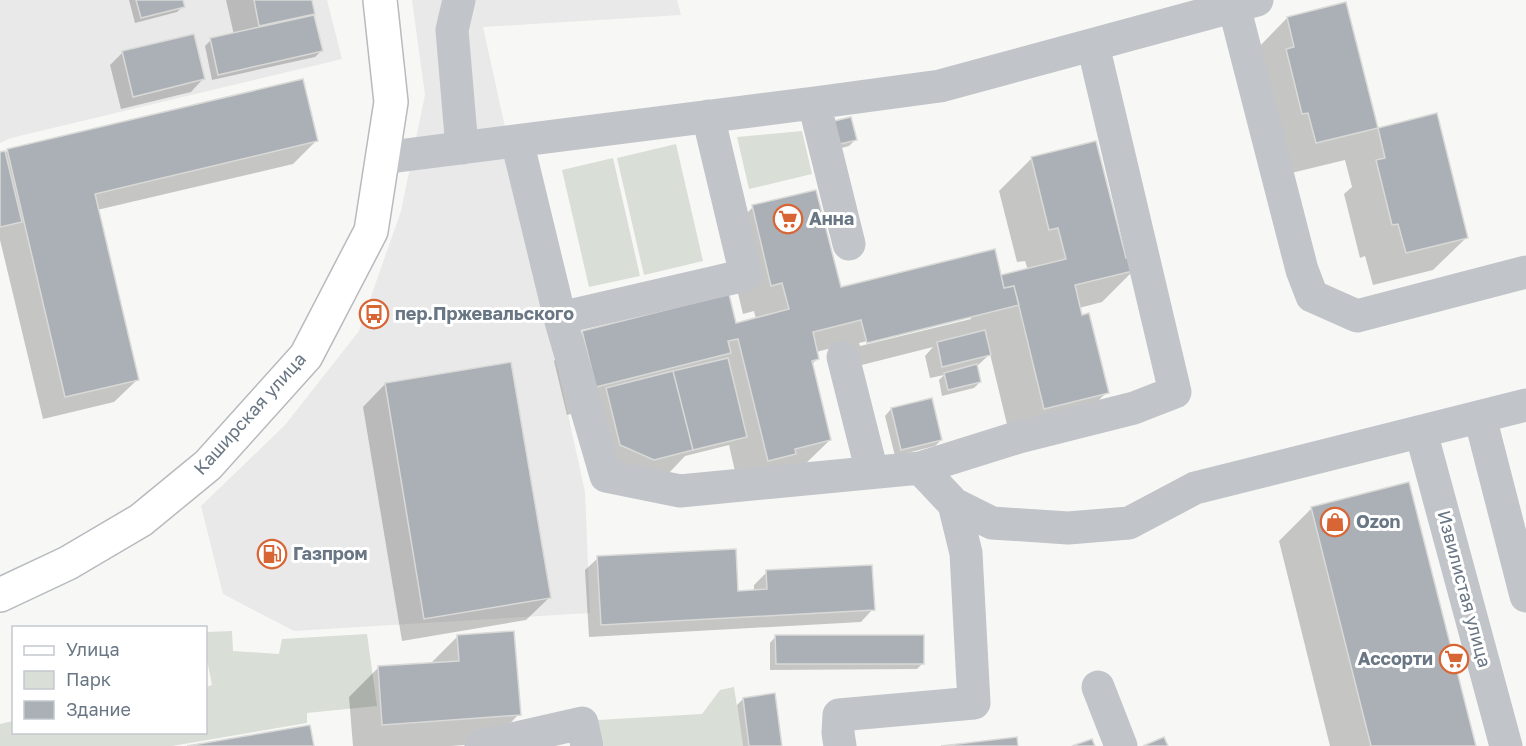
<svg xmlns="http://www.w3.org/2000/svg" width="1526" height="746" viewBox="0 0 1526 746" font-family="'Golos Text',sans-serif">
	<style>
		.built { fill: #e8e9e8 }
		.green { fill: #d9ded6 }
		.shadow { fill: #0003; fill-rule: evenodd }
		.building { fill: #aab0b6; stroke: #d9d9d7; stroke-width: 1.5 }
		.lines { fill: none; stroke-linecap: round; stroke-linejoin: round }
		.major-casing { stroke: #b7babe; stroke-width: 36 }
		.minor { stroke: #c1c4c8; stroke-width: 33 }
		.major { stroke: #fff; stroke-width: 33 }
		.labels { text-anchor: middle; stroke-width: 6; stroke-linejoin: round; paint-order: stroke }
		.poi-label { font-size: 18px; font-weight: bold; fill: #697684; stroke: #fff; text-anchor: start }
		.street-label { font-size: 18px; fill: #697684; stroke: #fff }
	</style>
	<rect width="100%" height="100%" fill="#f7f8f5"/>
	<path class="built" d="M0,0H327L342,59L11,138L0,143Z
		M412,0H677L681,15L483,27L585,492L590,613L294,631L223,594L201,506L285,425L359,331L401,211L425,95Z"/>
	<path class="green" d="M802,131L812,174L749,189L737,137Z
		M676,144L703,261L644,275L617,158Z
		M613,158L640,276L589,287L562,170Z
		M232,631L233,651L279,654L282,639L367,634L377,706L307,713V723L172,746H0V724L13,721L14,732H206V687L212,685L206,655V632Z
		M734,687L743,746H604L598,720L702,714L720,690Z"/>
	<path class="shadow" d="M129,0H181L183,6L177,12L135,23Z
		M226,0H310L313,13L309,18L321,51L315,57L212,80L205,46L211,40L234,35Z
		M1345,4L1377,129L1436,114L1466,238L1433,270L1373,285L1365,256L1360,258L1344,194L1352,187L1345,160L1283,175L1255,51L1287,18Z
		M123,52L203,79L191,92L121,109L110,65Z
		M828,128L855,140L849,146L834,150Z
		M316,141L293,164L97,210L137,380L114,402L43,419L0,240V153L4,154L8,150Z
		M1032,158L1125,260L1135,269L1102,302L1079,308L1107,392L1074,425L1011,441L990,354L976,367L980,382L974,388L942,396L939,380L944,375L930,378L925,356L933,347L838,371L832,348L816,352L817,359L811,365L830,440L801,468L739,489L729,445L685,456L669,473L630,482L584,411L567,415L554,361L583,332L735,324L756,319L754,311L743,314L724,236L753,207L839,289L1001,278L1028,270L1025,261L1017,262L999,191ZM971,315V319L860,346L859,343Z
		M385,384L549,598L526,620L402,641L363,407Z
		M891,409L941,440L935,446L895,456L885,416Z
		M1312,508L1474,746H1330L1279,541Z
		M598,558L737,592L754,591V585L767,572L873,609L861,622L589,637L585,570Z
		M458,636L519,714L491,743L451,746H353L349,697L378,668L429,665Z
		M776,636L923,663L917,669L770,670V643Z
		M743,699L781,746H743L737,705Z"/>
	<path class="building" d="M136,0H183L185,7L141,18Z
		M254,0H312L315,14L259,26Z
		M1346,2L1378,128L1316,143L1308,113L1302,114L1286,49L1294,47L1287,17Z
		M314,15L323,51L218,75L210,38Z
		M194,34L205,79L133,97L122,51Z
		M303,79L318,141L95,194L139,380L65,397L7,149Z
		M1437,113L1468,238L1406,253L1398,224L1392,225L1376,160L1385,158L1378,128Z
		M851,117L857,140L840,144L834,121Z
		M1096,141L1126,258L1133,256L1137,270L1075,285L1082,315L1089,313L1109,393L1044,409L1014,286L1004,288L1001,275L1066,259L1058,228L1049,230L1031,157Z
		M5,151L22,222L0,227V152Z
		M816,190L841,287L995,249L1004,288L1014,286L1019,305L867,343L861,320L813,332L819,359L812,361L831,440L795,449L796,454L768,461L738,339L728,341L731,353L596,387L582,331L729,294L736,323L789,309L782,283L771,286L752,205Z
		M985,330L991,355L942,367L937,342Z
		M728,358L747,437L693,450L673,371Z
		M511,362L551,598L424,619L385,383Z
		M977,364L981,382L948,390L944,373Z
		M673,371L693,450L654,460L620,445L606,388Z
		M932,398L942,440L901,450L891,408Z
		M1409,482L1476,746H1371L1311,507Z
		M736,549L738,591L767,589L766,570L872,565L875,610L601,625L597,556Z
		M514,631L521,715L382,725L378,666L459,661L457,635Z
		M775,635H924V664H776Z
		M775,693L782,746H749L743,698Z
		M310,725L314,746H187Z
		M1017,737L1018,746H941Z
		M1164,737L1168,746H1143Z
		M1092,739L1095,746H1072Z"/>
	<g class="lines">
		<g class="major-casing">
			<path id="major" d="M0,595L68,563L141,520L208,465L306,356L371,231L391,102L380,0"/>
		</g>
		<path class="minor" d="M459,0L452,30L462,148
			M1234,6L1302,270L1312,296L1357,316L1526,272
			M814,103L849,244
			M517,141L560,318L606,476L680,491L920,468L1019,437L1134,408L1175,392L1093,45
			M382,158L814,103L940,86L1257,0
			M560,318L746,275L708,116
			M843,357L872,472
			M1480,417L1526,596
			M1421,432L1506,746
			M920,468L954,504L992,523L1068,528L1129,523L1195,488L1526,405
			M1098,687L1121,746
			M481,746L582,723L587,746
			M840,746L838,733L839,715L974,703L966,553L954,504"/>
		<use href="#major" class="major"/>
	</g>
	<defs>
		<g id="supermarket-ring" transform="scale(1.5)"><circle r="9.5" fill="#fff" stroke="#d86534" stroke-width="1.5"/><path d="M-6-5.5h2.5l.6 2H6L4.5 2H-2.5L-4.4-4H-6ZM-1.5 3.2a1.3 1.3 0 1 0 .1 0ZM3 3.2a1.3 1.3 0 1 0 .1 0Z" fill="#d86534"/></g>
		<g id="bus-ring" transform="scale(1.5)"><circle r="9.5" fill="#fff" stroke="#d86534" stroke-width="1.5"/><path d="M-5-6H5V4H4V6H2V4H-2V6H-4V4H-5ZM-3.5-4V0h7V-4ZM-3.5 1.2v1.5H-2V1.2ZM2 1.2v1.5H3.5V1.2Z" fill="#d86534"/></g>
		<g id="shop-ring" transform="scale(1.5)"><circle r="9.5" fill="#fff" stroke="#d86534" stroke-width="1.5"/><path d="M-5-2.5h2.3a2.7 3.5 0 0 1 5.4 0H5L5.5 6h-11ZM-1.5-2.5h3a1.5 2.3 0 0 0-3 0Z" fill="#d86534"/></g>
		<g id="fuel-ring" transform="scale(1.5)"><circle r="9.5" fill="#fff" stroke="#d86534" stroke-width="1.5"/><path d="M-5.5-6h7V0h2V4h1.3V-2.5L3-4.5l.8-.8L6-3V5H2.5V1h-1V6h-7ZM-4.2-4.7v3.2H.2V-4.7Z" fill="#d86534"/></g>
	</defs>
	<g fill-rule="evenodd">
		<use href="#supermarket-ring" x="788" y="219"/>
		<use href="#bus-ring" x="374" y="314"/>
		<use href="#shop-ring" x="1335" y="522"/>
		<use href="#fuel-ring" x="272" y="554"/>
		<use href="#supermarket-ring" x="1454" y="659"/>
	</g>
	<g class="labels">
		<g class="poi-label">
			<text x="809" y="225">Анна</text>
			<text x="395" y="320">пер.Пржевальского</text>
			<text x="1356" y="528">Ozon</text>
			<text x="293" y="560">Газпром</text>
			<text x="1433" y="665" text-anchor="end">Ассорти</text>
		</g>
		<g class="street-label">
			<text transform="translate(250 414) rotate(-48)" y="6">Каширская улица</text>
			<text transform="translate(1464 589) rotate(75)" y="6">Извилистая улица</text>
		</g>
	</g>
	<rect x="12" y="626" width="195" height="108" fill="#ffffff" stroke="#c3c8ce" stroke-width="1.5"/>
	<rect x="24" y="646" width="30" height="9" fill="#ffffff" stroke="#c3c8ce" stroke-width="1.5"/>
	<text x="66" y="656" font-size="18" fill="#697684">Улица</text>
	<rect x="24" y="671" width="30" height="18" fill="#d9ded6" stroke="#c3c8ce" stroke-width="1.5"/>
	<text x="66" y="686" font-size="18" fill="#697684">Парк</text>
	<rect x="24" y="701" width="30" height="18" fill="#aab0b6" stroke="#c3c8ce" stroke-width="1.5"/>
	<text x="66" y="716" font-size="18" fill="#697684">Здание</text>
</svg>
